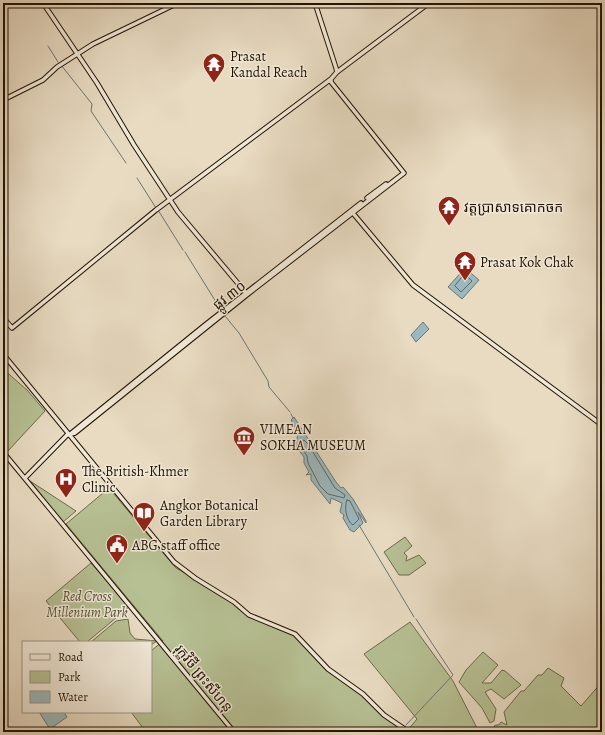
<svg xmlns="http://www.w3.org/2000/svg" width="605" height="735" viewBox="0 0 605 735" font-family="Alegreya,'Noto Sans Khmer',serif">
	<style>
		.green { fill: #b6c093; stroke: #6c6a4a }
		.water { fill: #9cb8be; stroke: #6b7673 }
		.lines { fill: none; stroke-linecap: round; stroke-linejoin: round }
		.shore { stroke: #5f6660; stroke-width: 1 }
		.stream { stroke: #6b7673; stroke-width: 1 }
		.secondary-casing { stroke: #221302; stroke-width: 5.5 }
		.secondary { stroke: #f0e8d7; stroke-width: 3.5 }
		.labels { text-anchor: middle; stroke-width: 3; stroke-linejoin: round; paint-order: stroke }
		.poi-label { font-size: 14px; fill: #221302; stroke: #f0e8d7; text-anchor: start }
		.street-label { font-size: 14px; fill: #221302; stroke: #f0e8d7 }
		.park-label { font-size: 14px; font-style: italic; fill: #565035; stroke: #f0e8d7 }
	</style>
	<rect width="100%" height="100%" fill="#e8dbc2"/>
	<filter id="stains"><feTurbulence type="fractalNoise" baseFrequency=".005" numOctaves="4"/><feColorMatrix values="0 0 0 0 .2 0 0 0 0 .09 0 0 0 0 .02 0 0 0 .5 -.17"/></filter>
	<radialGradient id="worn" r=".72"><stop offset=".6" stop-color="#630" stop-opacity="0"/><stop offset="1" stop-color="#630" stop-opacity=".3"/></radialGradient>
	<path class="green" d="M3,369L27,390L45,411L7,452L3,447Z
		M30,481L76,511L63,522Z
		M109,488L176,568L212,588L246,612L291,631L328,669L407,731L417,719L364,654L410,622L453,681L479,732H146L131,712H151V651L163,641L66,524Z
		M405,537L412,546L404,553L407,556L406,561L419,555L426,563L409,575H399L384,552Z
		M91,563L129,607L87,642H80L46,601Z
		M128,619L130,633L135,639L157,641L151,645V642H91L116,621Z
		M483,652L498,665L482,683H491L502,670L505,671L521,685L504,699L491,689L485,692L496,709L494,721L490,723L482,708L459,682L466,670Z
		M548,668L564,678L561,686L581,706L602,682V732H497L494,726L496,725H499L501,722L507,725L504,712L521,691H524L538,675H542Z"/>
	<path class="water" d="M465,268L479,280L462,299L448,287Z
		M423,322L429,329L416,342L411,335Z
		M294,417L336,482L341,488L343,487L353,499L366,521V523L358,512L363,523L354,532L350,530L343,518L344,515L340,512L342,503L331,498L330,504L311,480V474L306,475L309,472L304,463V457L294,444C301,435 296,429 291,420Z
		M39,712H64L67,717L50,729Z"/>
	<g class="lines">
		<path class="shore" d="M465,274L472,281L461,292L455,286Z
			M302,441L304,440L308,444L335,488L345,495L344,498L328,494L320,486L308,463L307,456L300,445Z
			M347,500L350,501L359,519L353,525C346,521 344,507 347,500Z"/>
		<path class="stream" d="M48,46L58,62
			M61,65L92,104L91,111L126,163
			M137,178L156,208
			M158,210L183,250
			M185,252L221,310
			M225,316L239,333L268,381L269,387L290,412
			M291,414L293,418
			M359,525L414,617
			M406,725L453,675L416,619"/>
		<g class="secondary-casing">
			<path id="secondary" d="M43,3L97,83L134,145L178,212L246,293
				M337,72L429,3
				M3,100L43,80L57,67L93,44L178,3
				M367,198L386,184
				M352,212L413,285L602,425
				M3,323L6,321L12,328L156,210L331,79
				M3,354L174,562L195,578L234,602L249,615L295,634L328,669L363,694L384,715L409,732
				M69,435L205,325L361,203
				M3,452L234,732
				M25,478L67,435L75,433L248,294L404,173L331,82V79L337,72L336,68L315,3"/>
		</g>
		<use href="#secondary" class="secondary"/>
	</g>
	<defs>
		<g id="temple-pin" transform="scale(1.15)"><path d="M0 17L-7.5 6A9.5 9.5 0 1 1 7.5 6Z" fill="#8f2418" stroke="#f0e8d7"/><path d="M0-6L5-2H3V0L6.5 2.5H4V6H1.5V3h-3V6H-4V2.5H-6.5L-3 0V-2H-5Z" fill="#fff"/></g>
		<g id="museum-pin" transform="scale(1.15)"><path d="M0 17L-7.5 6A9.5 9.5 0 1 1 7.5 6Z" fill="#8f2418" stroke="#f0e8d7"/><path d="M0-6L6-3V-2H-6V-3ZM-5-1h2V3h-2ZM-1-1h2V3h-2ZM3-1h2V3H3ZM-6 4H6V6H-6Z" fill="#fff"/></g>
		<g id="hospital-pin" transform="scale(1.15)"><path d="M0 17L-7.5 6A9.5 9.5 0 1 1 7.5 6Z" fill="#8f2418" stroke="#f0e8d7"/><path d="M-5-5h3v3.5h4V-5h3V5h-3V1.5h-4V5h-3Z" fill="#fff"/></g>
		<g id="library-pin" transform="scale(1.15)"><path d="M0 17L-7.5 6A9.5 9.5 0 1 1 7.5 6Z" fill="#8f2418" stroke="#f0e8d7"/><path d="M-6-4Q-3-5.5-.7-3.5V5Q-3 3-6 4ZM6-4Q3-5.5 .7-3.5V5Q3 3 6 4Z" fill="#fff"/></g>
		<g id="civic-pin" transform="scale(1.15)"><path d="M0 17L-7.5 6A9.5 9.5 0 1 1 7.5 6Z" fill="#8f2418" stroke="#f0e8d7"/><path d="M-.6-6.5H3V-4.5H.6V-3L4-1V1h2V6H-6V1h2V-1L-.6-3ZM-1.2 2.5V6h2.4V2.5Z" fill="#fff"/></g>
	</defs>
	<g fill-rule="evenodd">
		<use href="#temple-pin" x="214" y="64"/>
		<use href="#temple-pin" x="449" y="207"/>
		<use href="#temple-pin" x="465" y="262"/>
		<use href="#museum-pin" x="244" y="437"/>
		<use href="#hospital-pin" x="66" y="479"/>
		<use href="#library-pin" x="144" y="513"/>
		<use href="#civic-pin" x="117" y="545"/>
	</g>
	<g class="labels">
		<g class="poi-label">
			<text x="230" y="61">Prasat<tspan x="230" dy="16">Kandal Reach</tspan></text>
			<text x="464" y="212">វត្តប្រាសាទគោកចក</text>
			<text x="480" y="267">Prasat Kok Chak</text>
			<text x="260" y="434">VIMEAN<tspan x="260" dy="16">SOKHA MUSEUM</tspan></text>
			<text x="82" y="476">The British-Khmer<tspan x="82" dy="16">Clinic</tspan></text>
			<text x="160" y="510">Angkor Botanical<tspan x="160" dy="16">Garden Library</tspan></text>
			<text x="132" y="550">ABG staff office</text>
		</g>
		<g class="street-label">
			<text transform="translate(229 295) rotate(-38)" y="5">ផ្លូវ ៣០</text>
			<text transform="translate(204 678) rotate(51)" y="5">រុក្ខវិថី ព្រះសីហនុ</text>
		</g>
		<g class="park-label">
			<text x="87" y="601">Red Cross<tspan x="87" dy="16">Millenium Park</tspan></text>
		</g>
	</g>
	<rect width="605" height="735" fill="none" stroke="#e8dbc2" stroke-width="16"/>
	<rect x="4" y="4" width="597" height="727" fill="none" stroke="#221302" stroke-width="2"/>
	<rect x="8" y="8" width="589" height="719" fill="none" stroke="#221302"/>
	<rect x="22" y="641" width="130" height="72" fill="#f0e8d7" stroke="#9e9382"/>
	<rect x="30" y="654" width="20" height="6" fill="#f0e8d7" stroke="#9e9382"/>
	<text x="58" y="661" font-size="12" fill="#221302">Road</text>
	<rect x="30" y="671" width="20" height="12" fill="#b6c093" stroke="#9e9382"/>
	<text x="58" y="681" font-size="12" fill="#221302">Park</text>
	<rect x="30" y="691" width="20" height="12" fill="#9cb8be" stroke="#9e9382"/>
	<text x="58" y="701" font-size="12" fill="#221302">Water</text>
	<rect width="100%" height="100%" filter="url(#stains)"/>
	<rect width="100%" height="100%" fill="url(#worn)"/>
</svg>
